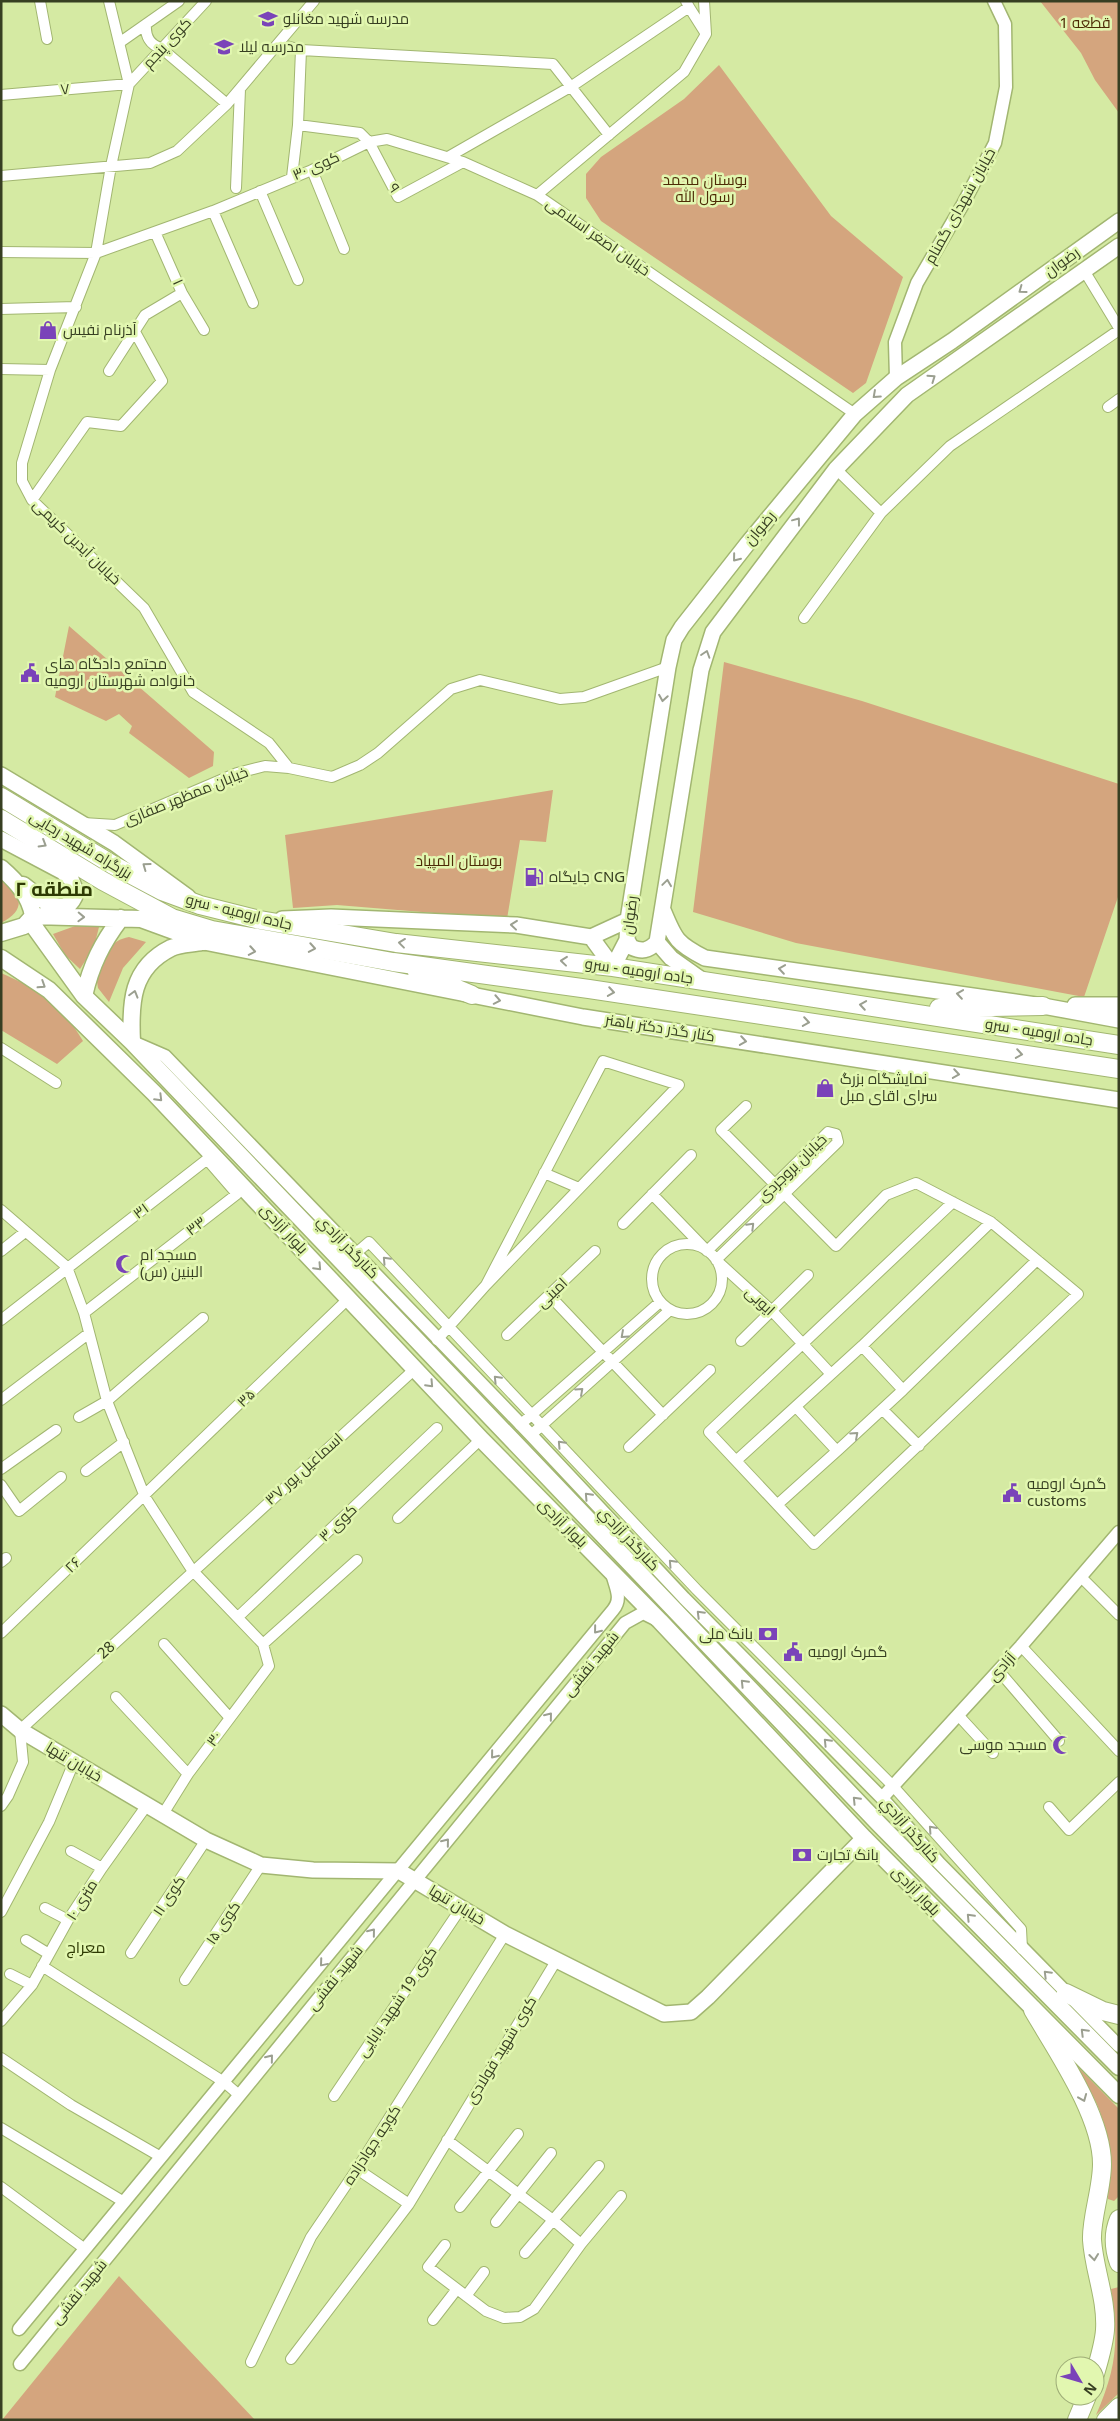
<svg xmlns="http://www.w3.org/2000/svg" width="1120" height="2421" viewBox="0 0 1120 2421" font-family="'Noto Sans',Cairo,sans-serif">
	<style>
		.green { fill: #d4a57e }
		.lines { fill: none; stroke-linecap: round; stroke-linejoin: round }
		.minor-casing { stroke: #a2b671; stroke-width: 12 }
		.tertiary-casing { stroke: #a2b671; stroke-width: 15 }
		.secondary-casing { stroke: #a2b671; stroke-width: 18 }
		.primary-casing { stroke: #a2b671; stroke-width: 19 }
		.trunk-casing { stroke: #a2b671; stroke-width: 20 }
		.minor { stroke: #fff; stroke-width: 10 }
		.tertiary { stroke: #fff; stroke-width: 12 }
		.secondary { stroke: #fff; stroke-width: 15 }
		.primary { stroke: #fff; stroke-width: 16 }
		.trunk { stroke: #fff; stroke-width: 18 }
		.oneway { stroke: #9b9f90 }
		.labels { text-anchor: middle; stroke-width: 5; stroke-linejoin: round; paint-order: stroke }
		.poi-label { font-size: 15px; fill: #373f22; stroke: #e2f7b0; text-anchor: start }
		.park-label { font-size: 15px; fill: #4e2b06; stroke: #e2f7b0 }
		.street-label { font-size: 15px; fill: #373f22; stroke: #e2f7b0 }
		.neighbourhood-label { font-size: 16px; fill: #2e3a03; stroke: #e2f7b0 }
		.district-label { font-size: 20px; font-weight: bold; fill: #2e3a03; stroke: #e2f7b0 }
	</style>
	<rect width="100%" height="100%" fill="#d5eaa3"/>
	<path class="green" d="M1040,1H1119V113L1095,80L1081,53Z
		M719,65L831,216L903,277L866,383L853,393L601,221L586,198V174L601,157L684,99Z
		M69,626L214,752L213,766L189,778L129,733L132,726L119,714L106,721L55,697Z
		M724,662L862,701L1119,784V894L1084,997L796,943L693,912Z
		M553,790L546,842L520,840L507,919L337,905L293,908L285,835Z
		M1,876C20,894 29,908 1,923Z
		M75,926L99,927L94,947L80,969L65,955L53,934Z
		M129,937L146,942L123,968L109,1002L98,988L95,970C103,955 111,940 129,937Z
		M1,973C45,993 57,998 83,1041L57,1064L1,1030Z
		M1071,2060L1119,2109V2196L1114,2201L1108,2199C1109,2172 1111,2143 1102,2118C1096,2097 1082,2078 1071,2060Z
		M119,2276L255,2420H2Z
		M1119,2287V2393L1096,2415C1117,2367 1119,2340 1111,2289Z"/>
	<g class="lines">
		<g class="minor-casing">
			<path id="minor" d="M40,1L47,39
				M109,1L129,84L111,166L96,253L50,370L22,463V481L32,500L144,608L193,692L269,743L289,768
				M704,1L706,34L684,72L537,195L855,414
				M689,7L706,34
				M146,24C145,36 150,45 161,48L227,104
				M119,43L179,1
				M279,44L301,50L298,125L292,177
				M301,50L553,64L609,135
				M129,84L206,1
				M1,95L129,84
				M298,125L360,133L369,142L398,197L463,162
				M448,157L572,86L689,7L686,1
				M312,170L344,249
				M1,176L150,163L177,151L227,104L314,1
				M236,188L240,89
				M260,191L298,280
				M213,211L253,303
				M155,232L182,293L204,330
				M1,252L96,253L213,211L312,170L369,142L387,139L463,162L537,195
				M1085,272L1119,328
				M1,309L76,307
				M1,369L50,370
				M109,371L145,315L182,293
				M1108,407L1119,399
				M836,469L881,513
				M32,500L87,422L121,426L162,381L135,332
				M804,618L881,513L950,446L1119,330
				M83,823L115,825L237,773L265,766L289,768L332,777L360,765L378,753L451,689L480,680L560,699L584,697L668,667
				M1,1048L56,1083
				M746,1106L721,1130L836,1246L886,1195L916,1183L991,1222L1078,1294L814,1544L709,1432L953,1202
				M544,1173L579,1188
				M652,1194L707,1251L828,1132L836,1134L838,1142L716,1260L772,1311L831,1374
				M1,1210L67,1267
				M623,1224L691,1155
				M652 1279a35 35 0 1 1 70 0a35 35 0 1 1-70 0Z
				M1,1251L25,1232
				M355,1254L369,1242L697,1590L892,1785L1021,1929L1022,1949
				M67,1267L84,1313L107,1401L145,1497L192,1570L263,1644L269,1666L188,1774L163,1814
				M550,1296L663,1415
				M84,1313L237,1194L211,1164
				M1,1320L214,1154
				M507,1335L595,1251
				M437,1340L486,1285L679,1085L603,1061L486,1285
				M741,1341L808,1275
				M862,1346L991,1222
				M903,1390L1037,1260
				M1,1400L88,1334
				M883,1410L919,1446
				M79,1417L107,1401L203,1318
				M520,1425L660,1302
				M531,1435L670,1310
				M629,1447L710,1370
				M737,1460L862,1346L903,1390L837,1451L796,1407
				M1,1469L56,1430
				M86,1471L124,1442
				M1,1485L19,1511L61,1477
				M778,1504L837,1451
				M398,1518L481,1439
				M1,1562L6,1558
				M1081,1577L1119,1615
				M238,1617L437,1428
				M1,1633L348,1299
				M164,1644L230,1718
				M263,1644L357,1560
				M1021,1646L1119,1751
				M999,1671L1059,1741
				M116,1697L188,1774
				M958,1715L993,1753
				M1,1806L8,1796L23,1762L20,1730L416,1368
				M1049,1807L1069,1830L1119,1782
				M71,1851L102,1868
				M45,1908L68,1920
				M1,1912L49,1822L74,1762
				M26,1940L49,1954
				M131,1953L206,1840
				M42,1966L224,2082L239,2095
				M10,1974L32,1985
				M185,1980L261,1865
				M1,2021L32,1985L68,1920L102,1868L147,1805
				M1,2058L71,2105L161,2157
				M334,2096L461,1908
				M1,2128L124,2202
				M447,2140L553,2220L581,2244
				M357,2169L409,2204
				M1,2187L85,2249
				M460,2207L518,2134
				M496,2222L551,2153
				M445,2245L428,2267L486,2311L504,2318L520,2317L534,2309L581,2244L621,2196
				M525,2253L599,2166
				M466,2296L484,2272
				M433,2320L457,2289
				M291,2359L409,2204L556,1961
				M251,2362L311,2237L357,2169L505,1934"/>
		</g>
		<g class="tertiary-casing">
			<path id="tertiary" d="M896,378L895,342L917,283L963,204L995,143L1006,87L1005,24L994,1
				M135,1043L165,1056L531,1435L684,1598L882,1798L939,1863L1119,2046
				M882,1798L1021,1646L1119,1532
				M19,2329L613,1610C623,1598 615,1587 612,1573
				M20,2364L625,1623L643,1613L657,1620"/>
		</g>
		<g class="secondary-casing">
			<path id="secondary" d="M1,775L114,843L188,897
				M1,839L63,872L71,879L76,892
				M663,910C675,939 676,943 705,958L1043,1006L1119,1020
				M282,919L331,917L516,925L591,937L628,920
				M591,937L613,967L627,940L628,920L668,667L674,640L682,627L748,543L855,414L896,378L952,341L1119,221
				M627,940L631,947C642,952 648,951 657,942
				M204,942L583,1017L1119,1100
				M702,980L671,958L657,942L701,670L713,632L836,469L907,395L1119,246
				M1075,1005H1119
				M1,1714L20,1730L206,1840L261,1865L313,1870L399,1871L505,1934L664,2014L691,2012L708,1997L864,1838"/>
		</g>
		<g class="primary-casing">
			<path id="primary" d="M1,868C16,881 30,896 33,916L24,926L1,933
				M23,885C38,896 66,924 76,892
				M33,916L141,919L204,942
				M30,921L84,996L132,1042L879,1824L1119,2067
				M1,958L49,990L154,1093L481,1439L660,1621L864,1838L1119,2095
				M84,996C91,965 102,943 121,918
				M132,1042C130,1003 131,968 171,948C179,944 192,944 202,942"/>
		</g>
		<g class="trunk-casing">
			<path id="trunk" d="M1,797L113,865L162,891L200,905L260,920L396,943L613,967L1119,1045
				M1,819L103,881L172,918L212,930L393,962L589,989L1119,1069
				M417,972L472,995
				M939,1008L1043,1006
				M1066,1993L1103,2011L1119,2015
				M1033,2010C1057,2051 1102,2116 1102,2164C1102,2189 1091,2218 1092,2240C1094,2270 1107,2299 1105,2330C1104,2344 1099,2360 1095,2374
				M1119,2219C1113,2233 1114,2249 1119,2263
				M1077,2420L1087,2396
				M1106,2420L1119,2407"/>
		</g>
		<use href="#minor" class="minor"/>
		<use href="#tertiary" class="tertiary"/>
		<use href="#secondary" class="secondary"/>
		<use href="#primary" class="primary"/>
		<use href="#trunk" class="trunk"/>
	</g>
	<defs><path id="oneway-chevron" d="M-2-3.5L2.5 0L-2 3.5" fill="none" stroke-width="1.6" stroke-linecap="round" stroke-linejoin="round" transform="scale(1.25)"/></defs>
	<g class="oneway">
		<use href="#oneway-chevron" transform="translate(1022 290) rotate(144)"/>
		<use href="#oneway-chevron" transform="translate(932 378) rotate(-35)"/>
		<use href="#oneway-chevron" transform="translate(876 395) rotate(138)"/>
		<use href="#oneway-chevron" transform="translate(797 521) rotate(-53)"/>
		<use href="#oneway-chevron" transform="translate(736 558) rotate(129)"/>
		<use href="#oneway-chevron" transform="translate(706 654) rotate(-72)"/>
		<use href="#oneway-chevron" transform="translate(663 698) rotate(99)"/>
		<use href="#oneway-chevron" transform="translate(43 844) rotate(31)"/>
		<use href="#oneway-chevron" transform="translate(146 866) rotate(-144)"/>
		<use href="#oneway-chevron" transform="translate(667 883) rotate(-82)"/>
		<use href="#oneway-chevron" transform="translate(81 917) rotate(2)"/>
		<use href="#oneway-chevron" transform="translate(514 925) rotate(-174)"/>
		<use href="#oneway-chevron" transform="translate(402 943) rotate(-173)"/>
		<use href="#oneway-chevron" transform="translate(312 948) rotate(10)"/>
		<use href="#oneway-chevron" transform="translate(252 951) rotate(10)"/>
		<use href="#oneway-chevron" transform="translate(564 961) rotate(-174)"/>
		<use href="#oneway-chevron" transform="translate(782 969) rotate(-172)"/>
		<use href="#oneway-chevron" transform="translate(42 985) rotate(33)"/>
		<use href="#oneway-chevron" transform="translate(611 992) rotate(9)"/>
		<use href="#oneway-chevron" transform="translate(134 994) rotate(-74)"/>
		<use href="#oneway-chevron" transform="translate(960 994) rotate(-172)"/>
		<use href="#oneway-chevron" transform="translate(497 1000) rotate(11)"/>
		<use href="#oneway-chevron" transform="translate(863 1005) rotate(-171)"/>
		<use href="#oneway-chevron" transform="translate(806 1022) rotate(9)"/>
		<use href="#oneway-chevron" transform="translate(743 1041) rotate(9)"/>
		<use href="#oneway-chevron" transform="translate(1019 1054) rotate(9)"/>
		<use href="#oneway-chevron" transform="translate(956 1074) rotate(9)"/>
		<use href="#oneway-chevron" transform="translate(159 1098) rotate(45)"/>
		<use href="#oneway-chevron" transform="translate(751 1226) rotate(-45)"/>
		<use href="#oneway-chevron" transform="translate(386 1260) rotate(-133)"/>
		<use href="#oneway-chevron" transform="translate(318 1267) rotate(47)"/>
		<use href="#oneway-chevron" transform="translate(624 1335) rotate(138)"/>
		<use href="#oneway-chevron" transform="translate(497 1379) rotate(-134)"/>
		<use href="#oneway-chevron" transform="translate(430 1384) rotate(47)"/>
		<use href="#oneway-chevron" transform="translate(580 1391) rotate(-42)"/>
		<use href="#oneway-chevron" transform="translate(855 1435) rotate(-42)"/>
		<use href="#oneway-chevron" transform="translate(561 1444) rotate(-133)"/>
		<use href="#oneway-chevron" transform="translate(588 1496) rotate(-133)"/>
		<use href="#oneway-chevron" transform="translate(672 1563) rotate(-133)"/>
		<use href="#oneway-chevron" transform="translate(700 1614) rotate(-135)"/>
		<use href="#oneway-chevron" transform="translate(597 1630) rotate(129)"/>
		<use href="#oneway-chevron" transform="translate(744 1683) rotate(-134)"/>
		<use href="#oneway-chevron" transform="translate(549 1716) rotate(-51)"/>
		<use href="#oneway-chevron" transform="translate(827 1742) rotate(-134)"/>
		<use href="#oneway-chevron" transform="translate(494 1755) rotate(129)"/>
		<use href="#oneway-chevron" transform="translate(856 1800) rotate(-134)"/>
		<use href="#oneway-chevron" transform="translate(932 1829) rotate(-132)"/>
		<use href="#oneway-chevron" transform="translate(446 1842) rotate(-51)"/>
		<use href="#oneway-chevron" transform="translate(970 1917) rotate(-134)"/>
		<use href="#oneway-chevron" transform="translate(372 1932) rotate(-51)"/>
		<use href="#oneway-chevron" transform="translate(323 1963) rotate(130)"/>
		<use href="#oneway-chevron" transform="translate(1047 1974) rotate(-135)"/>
		<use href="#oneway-chevron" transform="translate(1084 2032) rotate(-135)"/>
		<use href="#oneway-chevron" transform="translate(270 2058) rotate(-51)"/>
		<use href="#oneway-chevron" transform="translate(1083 2098) rotate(68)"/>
		<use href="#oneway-chevron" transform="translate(1094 2257) rotate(84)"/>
	</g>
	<defs>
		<g id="school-bare" transform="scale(1.5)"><path d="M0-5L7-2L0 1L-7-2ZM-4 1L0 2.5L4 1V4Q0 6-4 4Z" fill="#7a43b9" stroke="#e2f7b0" stroke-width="2.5" paint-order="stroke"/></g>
		<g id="shop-bare" transform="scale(1.5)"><path d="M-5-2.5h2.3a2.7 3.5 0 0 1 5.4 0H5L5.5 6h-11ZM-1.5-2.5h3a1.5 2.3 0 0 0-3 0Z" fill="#7a43b9" stroke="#e2f7b0" stroke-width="2.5" paint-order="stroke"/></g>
		<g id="civic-bare" transform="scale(1.5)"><path d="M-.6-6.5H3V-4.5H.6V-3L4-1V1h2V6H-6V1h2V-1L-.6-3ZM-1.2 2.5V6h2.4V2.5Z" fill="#7a43b9" stroke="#e2f7b0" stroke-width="2.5" paint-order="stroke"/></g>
		<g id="fuel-bare" transform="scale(1.5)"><path d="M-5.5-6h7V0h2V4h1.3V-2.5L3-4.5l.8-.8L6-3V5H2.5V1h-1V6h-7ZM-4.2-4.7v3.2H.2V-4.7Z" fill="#7a43b9" stroke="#e2f7b0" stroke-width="2.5" paint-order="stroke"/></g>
		<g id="mosque-bare" transform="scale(1.5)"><path d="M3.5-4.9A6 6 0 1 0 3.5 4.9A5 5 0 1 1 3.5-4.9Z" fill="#7a43b9" stroke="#e2f7b0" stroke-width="2.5" paint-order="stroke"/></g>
		<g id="bank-bare" transform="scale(1.5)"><path d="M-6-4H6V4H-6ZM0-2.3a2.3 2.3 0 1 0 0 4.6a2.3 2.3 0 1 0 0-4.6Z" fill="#7a43b9" stroke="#e2f7b0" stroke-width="2.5" paint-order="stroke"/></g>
	</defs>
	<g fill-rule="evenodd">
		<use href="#school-bare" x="268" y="19"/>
		<use href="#school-bare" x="224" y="47"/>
		<use href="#shop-bare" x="48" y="330"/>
		<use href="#civic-bare" x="30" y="673"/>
		<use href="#fuel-bare" x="534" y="877"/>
		<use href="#shop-bare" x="825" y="1088"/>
		<use href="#mosque-bare" x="125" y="1264"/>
		<use href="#civic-bare" x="1012" y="1493"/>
		<use href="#bank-bare" x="768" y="1634"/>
		<use href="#civic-bare" x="793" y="1652"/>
		<use href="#mosque-bare" x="1062" y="1745"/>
		<use href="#bank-bare" x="802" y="1855"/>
	</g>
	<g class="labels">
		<g class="poi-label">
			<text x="283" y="24">مدرسه شهید مغانلو</text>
			<text x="239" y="52">مدرسه لیلا</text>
			<text x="63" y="335">آذرنام نفیس</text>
			<text x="45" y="669">مجتمع دادگاه های<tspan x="45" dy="17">خانواده شهرستان ارومیه</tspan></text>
			<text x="549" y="882">جایگاه CNG</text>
			<text x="840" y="1084">نمایشگاه بزرگ<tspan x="840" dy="17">سرای اقای مبل</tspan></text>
			<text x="140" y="1260">مسجد ام<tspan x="140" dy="17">البنین (س)</tspan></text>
			<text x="1027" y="1489">گمرک ارومیه<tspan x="1027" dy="17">customs</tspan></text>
			<text x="753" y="1639" text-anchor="end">بانک ملى</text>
			<text x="808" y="1657">گمرک ارومیه</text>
			<text x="1047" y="1750" text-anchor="end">مسجد موسی</text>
			<text x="817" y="1860">بانک تجارت</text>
		</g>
		<g class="park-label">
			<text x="1085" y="28">قطعه 1</text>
			<text x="705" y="185">بوستان محمد<tspan x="705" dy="17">رسول الله</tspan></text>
			<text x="459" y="866">بوستان المپیاد</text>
		</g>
		<g class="street-label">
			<text transform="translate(167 43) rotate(-47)" y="5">کوی پنجم</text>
			<text transform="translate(65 89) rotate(-5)" y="5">۷</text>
			<text transform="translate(316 166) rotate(-24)" y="5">کوی ۳۰</text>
			<text transform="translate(394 188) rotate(55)" y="5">۹</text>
			<text transform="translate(960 206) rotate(-61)" y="5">خیابان شهدای گمنام</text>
			<text transform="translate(598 237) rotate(35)" y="5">خیابان اصغر اسلامی</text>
			<text transform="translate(1062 262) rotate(-36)" y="5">رضوان</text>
			<text transform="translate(178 282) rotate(66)" y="5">۱</text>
			<text transform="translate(760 528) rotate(-50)" y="5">رضوان</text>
			<text transform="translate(77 542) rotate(44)" y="5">خیابان آیدین کریمی</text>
			<text transform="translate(186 796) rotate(-22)" y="5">خیابان ممظهر صفاری</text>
			<text transform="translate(81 845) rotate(31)" y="5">بزرگراه شهید رجایی</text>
			<text transform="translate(239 912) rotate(14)" y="5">جاده ارومیه - سرو</text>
			<text transform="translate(630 915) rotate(-83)" y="5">رضوان</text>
			<text transform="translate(639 971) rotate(8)" y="5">جاده ارومیه - سرو</text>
			<text transform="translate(660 1028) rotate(9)" y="5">کنار گذر دکتر باهنر</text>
			<text transform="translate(1039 1032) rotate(9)" y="5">جاده ارومیه - سرو</text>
			<text transform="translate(792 1168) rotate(-44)" y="5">خیابان بروجردی</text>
			<text transform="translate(141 1211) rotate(-37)" y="5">۳۱</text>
			<text transform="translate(196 1226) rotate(-38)" y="5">۳۳</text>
			<text transform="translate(284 1229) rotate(47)" y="5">بلوار آزادی</text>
			<text transform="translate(348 1247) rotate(46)" y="5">کنارگذر آزادي</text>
			<text transform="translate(552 1293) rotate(-44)" y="5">امینی</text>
			<text transform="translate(760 1301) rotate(43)" y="5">ایوبی</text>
			<text transform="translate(246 1398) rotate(-44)" y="5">۳۵</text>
			<text transform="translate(304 1469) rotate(-42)" y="5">اسماعیل پور ۳۷</text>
			<text transform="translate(338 1523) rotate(-44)" y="5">کوی ۳</text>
			<text transform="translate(563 1523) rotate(45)" y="5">بلوار آزادی</text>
			<text transform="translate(629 1539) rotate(47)" y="5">کنارگذر آزادي</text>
			<text transform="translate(73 1565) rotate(-44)" y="5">۲۶</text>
			<text transform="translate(106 1650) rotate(-43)" y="5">28</text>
			<text transform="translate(591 1664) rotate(-51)" y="5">شهید نقشی</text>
			<text transform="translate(1002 1667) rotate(-48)" y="5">آزادی</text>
			<text transform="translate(214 1739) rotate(-54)" y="5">۳۰</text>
			<text transform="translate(74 1762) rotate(31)" y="5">خیابان تنها</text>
			<text transform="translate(910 1830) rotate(49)" y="5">کنارگذر آزادي</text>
			<text transform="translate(916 1891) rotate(46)" y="5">بلوار آزادی</text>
			<text transform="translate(169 1896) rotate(-56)" y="5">کوی ۱۱</text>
			<text transform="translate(82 1900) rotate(-58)" y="5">۱۰ متری</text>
			<text transform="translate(457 1905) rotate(31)" y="5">خیابان تنها</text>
			<text transform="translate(223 1923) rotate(-56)" y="5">کوی ۱۵</text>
			<text transform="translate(335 1978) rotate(-51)" y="5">شهید نقشی</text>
			<text transform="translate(397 2002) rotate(-56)" y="5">کوی 19 شهید بابایی</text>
			<text transform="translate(501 2050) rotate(-59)" y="5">کوی شهید فولادی</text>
			<text transform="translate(372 2145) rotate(-57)" y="5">کوچه جوادزاده</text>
			<text transform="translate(79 2292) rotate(-51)" y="5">شهید نقشی</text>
		</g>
		<g class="neighbourhood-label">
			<text x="86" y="1953">معراج</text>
		</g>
		<g class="district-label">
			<text x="54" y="896">منطقه ۲</text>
		</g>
	</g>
	<rect width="1120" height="2421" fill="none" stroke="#373f22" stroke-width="5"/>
	<g transform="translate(1080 2381) rotate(128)"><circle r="24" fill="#e2f7b0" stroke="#9ead77"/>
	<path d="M0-4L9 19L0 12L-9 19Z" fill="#7a43b9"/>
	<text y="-8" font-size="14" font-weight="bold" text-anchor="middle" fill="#373f22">N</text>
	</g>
</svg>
